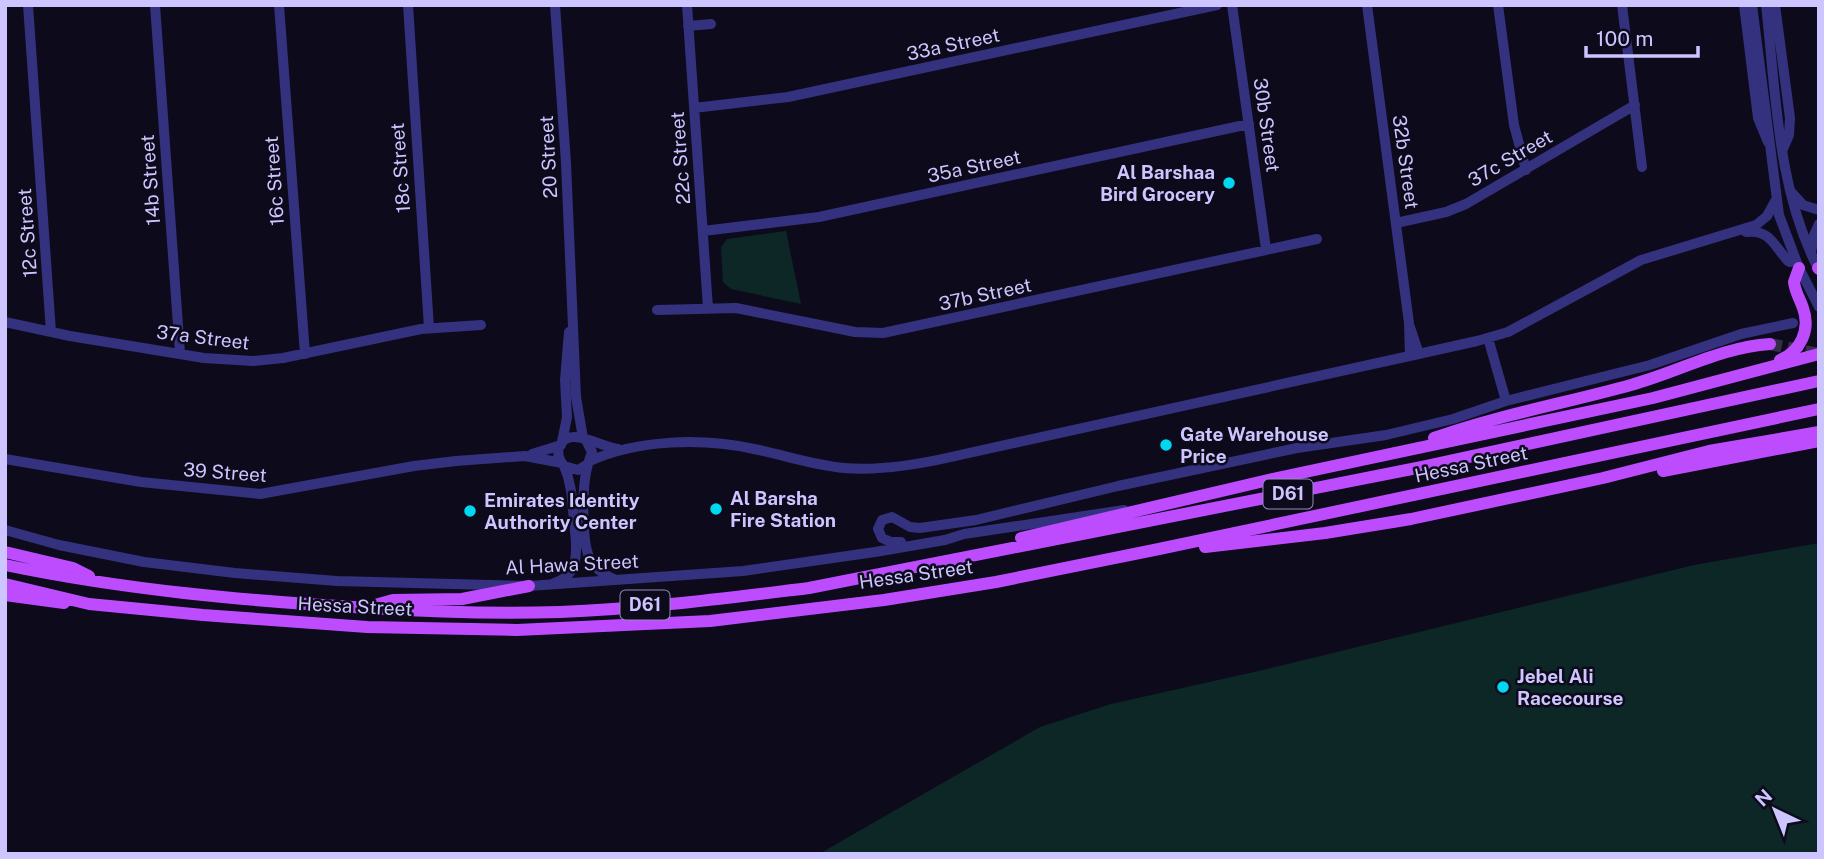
<svg xmlns="http://www.w3.org/2000/svg" width="1824" height="859" viewBox="0 0 1824 859" font-family="'Public Sans',sans-serif">
	<style>
		.green { fill: #0c2726 }
		.lines { fill: none; stroke-linecap: round; stroke-linejoin: round }
		.major-tunnel { stroke: #332f49; stroke-width: 12; stroke-dasharray: 12 6; stroke-linecap: butt }
		.minor { stroke: #34317f; stroke-width: 10 }
		.major { stroke: #bd4cff; stroke-width: 12 }
		.poi-dot { fill: #00d7f0; stroke: #0d0a1c; stroke-width: 2.5 }
		.labels { text-anchor: middle; stroke-width: 5; stroke-linejoin: round; paint-order: stroke }
		.shield { fill: #0d0a1c; stroke: #938dbb; stroke-width: 2 }
		.shield-label { font-size: 18px; font-weight: bold; fill: #ccc5ff }
		.street-label { font-size: 19px; fill: #ccc5ff; stroke: #0d0a1c }
		.poi-label { font-size: 19px; font-weight: bold; fill: #ccc5ff; stroke: #0d0a1c; text-anchor: start }
	</style>
	<rect width="100%" height="100%" fill="#0d0a1c"/>
	<path class="green" d="M786,231L801,304L731,289L723,282L721,247L727,239Z
		M1819,543V854H819L1040,727L1111,704L1263,670L1694,565Z"/>
	<g class="lines">
		<path class="major-tunnel" d="M1770,344L1819,354"/>
		<path class="minor" d="M28,5L51,332
			M155,5L180,353
			M279,5L305,354
			M408,5L429,328
			M555,5L566,163L576,397L583,438
			M687,5L708,308
			M1232,5L1266,249
			M1367,5L1409,323L1410,356
			M1498,5L1514,125L1526,170
			M1622,5L1642,167
			M1744,5L1758,118L1768,142
			M1752,5L1779,215L1799,268L1819,307
			M1766,5C1776,94 1777,190 1819,270
			M1775,5L1790,118L1789,135L1783,149
			M688,26L711,24
			M694,108L788,97L1217,5
			M1791,192L1803,205L1819,210
			M1396,223L1446,212L1466,204L1635,105
			M703,231L819,217L1249,124
			M1746,232C1770,229 1774,246 1788,261L1790,262L1795,260
			M1811,253L1814,235L1819,224
			M657,310L736,308L855,332L883,333L1317,239
			M5,322L70,336L204,358L253,361L283,358L421,329L481,325
			M1410,327L1419,354
			M1488,338L1506,401
			M586,440L592,452L588,464L578,470L564,466C559,460 556,453 560,445C570,426 601,447 618,449
			M562,442L567,417L565,380L569,332
			M532,454L561,445
			M5,459L141,482L260,494L414,466L456,461L525,456L562,463
			M590,461C639,439 703,438 754,449C784,455 813,465 844,468C880,471 916,465 951,457L1414,355L1477,341L1508,332L1641,260L1756,225L1767,216L1777,198
			M588,464C582,484 581,541 590,559C596,570 605,575 616,580
			M5,530L59,545L144,562L235,573L337,581L529,586L743,571L875,552L945,540L964,534L1124,510
			M901,542H891L882,538L878,529L882,520L892,517L910,527L920,528L976,520L1118,486L1297,448L1386,435L1453,419L1506,401L1650,365L1741,334L1793,323
			M554,583C583,574 576,544 574,521C572,501 572,484 564,466"/>
		<path class="major" d="M1818,268L1819,269
			M1780,360C1800,352 1811,330 1803,308C1800,299 1795,292 1794,282L1799,268
			M1434,438C1499,415 1566,403 1631,385C1678,372 1722,347 1770,344
			M1663,471L1819,441
			M1021,538L1277,478L1653,398L1819,354
			M1205,547L1325,533L1411,519L1603,478L1709,451L1819,432
			M5,552L73,568L89,576
			M5,565C125,590 247,601 369,608C433,612 496,614 560,612C643,609 726,598 809,588L1422,467L1819,381
			M5,584L89,604L203,615L367,627L517,630L710,621L884,600L996,582L1159,549L1819,409
			M5,595L64,603
			M375,605L393,600L462,599L529,586"/>
	</g>
	<g class="poi-dot">
		<circle cx="1229" cy="183" r="7"/>
		<circle cx="1166" cy="445" r="7"/>
		<circle cx="716" cy="509" r="7"/>
		<circle cx="470" cy="511" r="7"/>
		<circle cx="1503" cy="687" r="7"/>
	</g>
	<g class="labels">
		<g class="shield">
			<rect x="1263.5" y="479.5" width="49" height="29" rx="5"/>
			<rect x="620.5" y="590.5" width="49" height="29" rx="5"/>
		</g>
		<g class="shield-label">
			<text x="1288" y="500">D61</text>
			<text x="645" y="611">D61</text>
		</g>
		<g class="street-label">
			<text transform="translate(953 44) rotate(-12)" y="7">33a Street</text>
			<text transform="translate(1267 125) rotate(82)" y="7">30b Street</text>
			<text transform="translate(548 157) rotate(-93)" y="7">20 Street</text>
			<text transform="translate(680 158) rotate(-94)" y="7">22c Street</text>
			<text transform="translate(1510 158) rotate(-30)" y="7">37c Street</text>
			<text transform="translate(1406 162) rotate(82)" y="7">32b Street</text>
			<text transform="translate(974 166) rotate(-12)" y="7">35a Street</text>
			<text transform="translate(400 168) rotate(-94)" y="7">18c Street</text>
			<text transform="translate(150 180) rotate(-94)" y="7">14b Street</text>
			<text transform="translate(274 181) rotate(-94)" y="7">16c Street</text>
			<text transform="translate(27 233) rotate(-94)" y="7">12c Street</text>
			<text transform="translate(985 294) rotate(-12)" y="7">37b Street</text>
			<text transform="translate(203 337) rotate(7)" y="7">37a Street</text>
			<text transform="translate(1471 464) rotate(-12)" y="7">Hessa Street</text>
			<text transform="translate(225 472) rotate(4)" y="7">39 Street</text>
			<text transform="translate(572 564) rotate(-3)" y="7">Al Hawa Street</text>
			<text transform="translate(916 574) rotate(-8)" y="7">Hessa Street</text>
			<text transform="translate(355 606) rotate(3)" y="7">Hessa Street</text>
		</g>
		<g class="poi-label">
			<text x="1215" y="179" text-anchor="end">Al Barshaa<tspan x="1215" dy="22">Bird Grocery</tspan></text>
			<text x="1180" y="441">Gate Warehouse<tspan x="1180" dy="22">Price</tspan></text>
			<text x="730" y="505">Al Barsha<tspan x="730" dy="22">Fire Station</tspan></text>
			<text x="484" y="507">Emirates Identity<tspan x="484" dy="22">Authority Center</tspan></text>
			<text x="1517" y="683">Jebel Ali<tspan x="1517" dy="22">Racecourse</tspan></text>
		</g>
	</g>
	<rect width="1824" height="859" fill="none" stroke="#ccc5ff" stroke-width="14"/>
	<g transform="translate(1775 810) rotate(317)" stroke="#0d0a1c" stroke-width="5" paint-order="stroke">
	<path d="M0-5L12 26L0 18L-12 26Z" fill="#ccc5ff"/>
	<text y="-10" font-size="19" font-weight="bold" text-anchor="middle" fill="#ccc5ff">N</text>
	</g>
	<path d="M1586 46v10h112v-10" fill="none" stroke="#ccc5ff" stroke-width="3.5"/>
	<text x="1596" y="46" font-size="21" fill="#ccc5ff" stroke="#0d0a1c" stroke-width="5" paint-order="stroke">100 m</text>
</svg>
